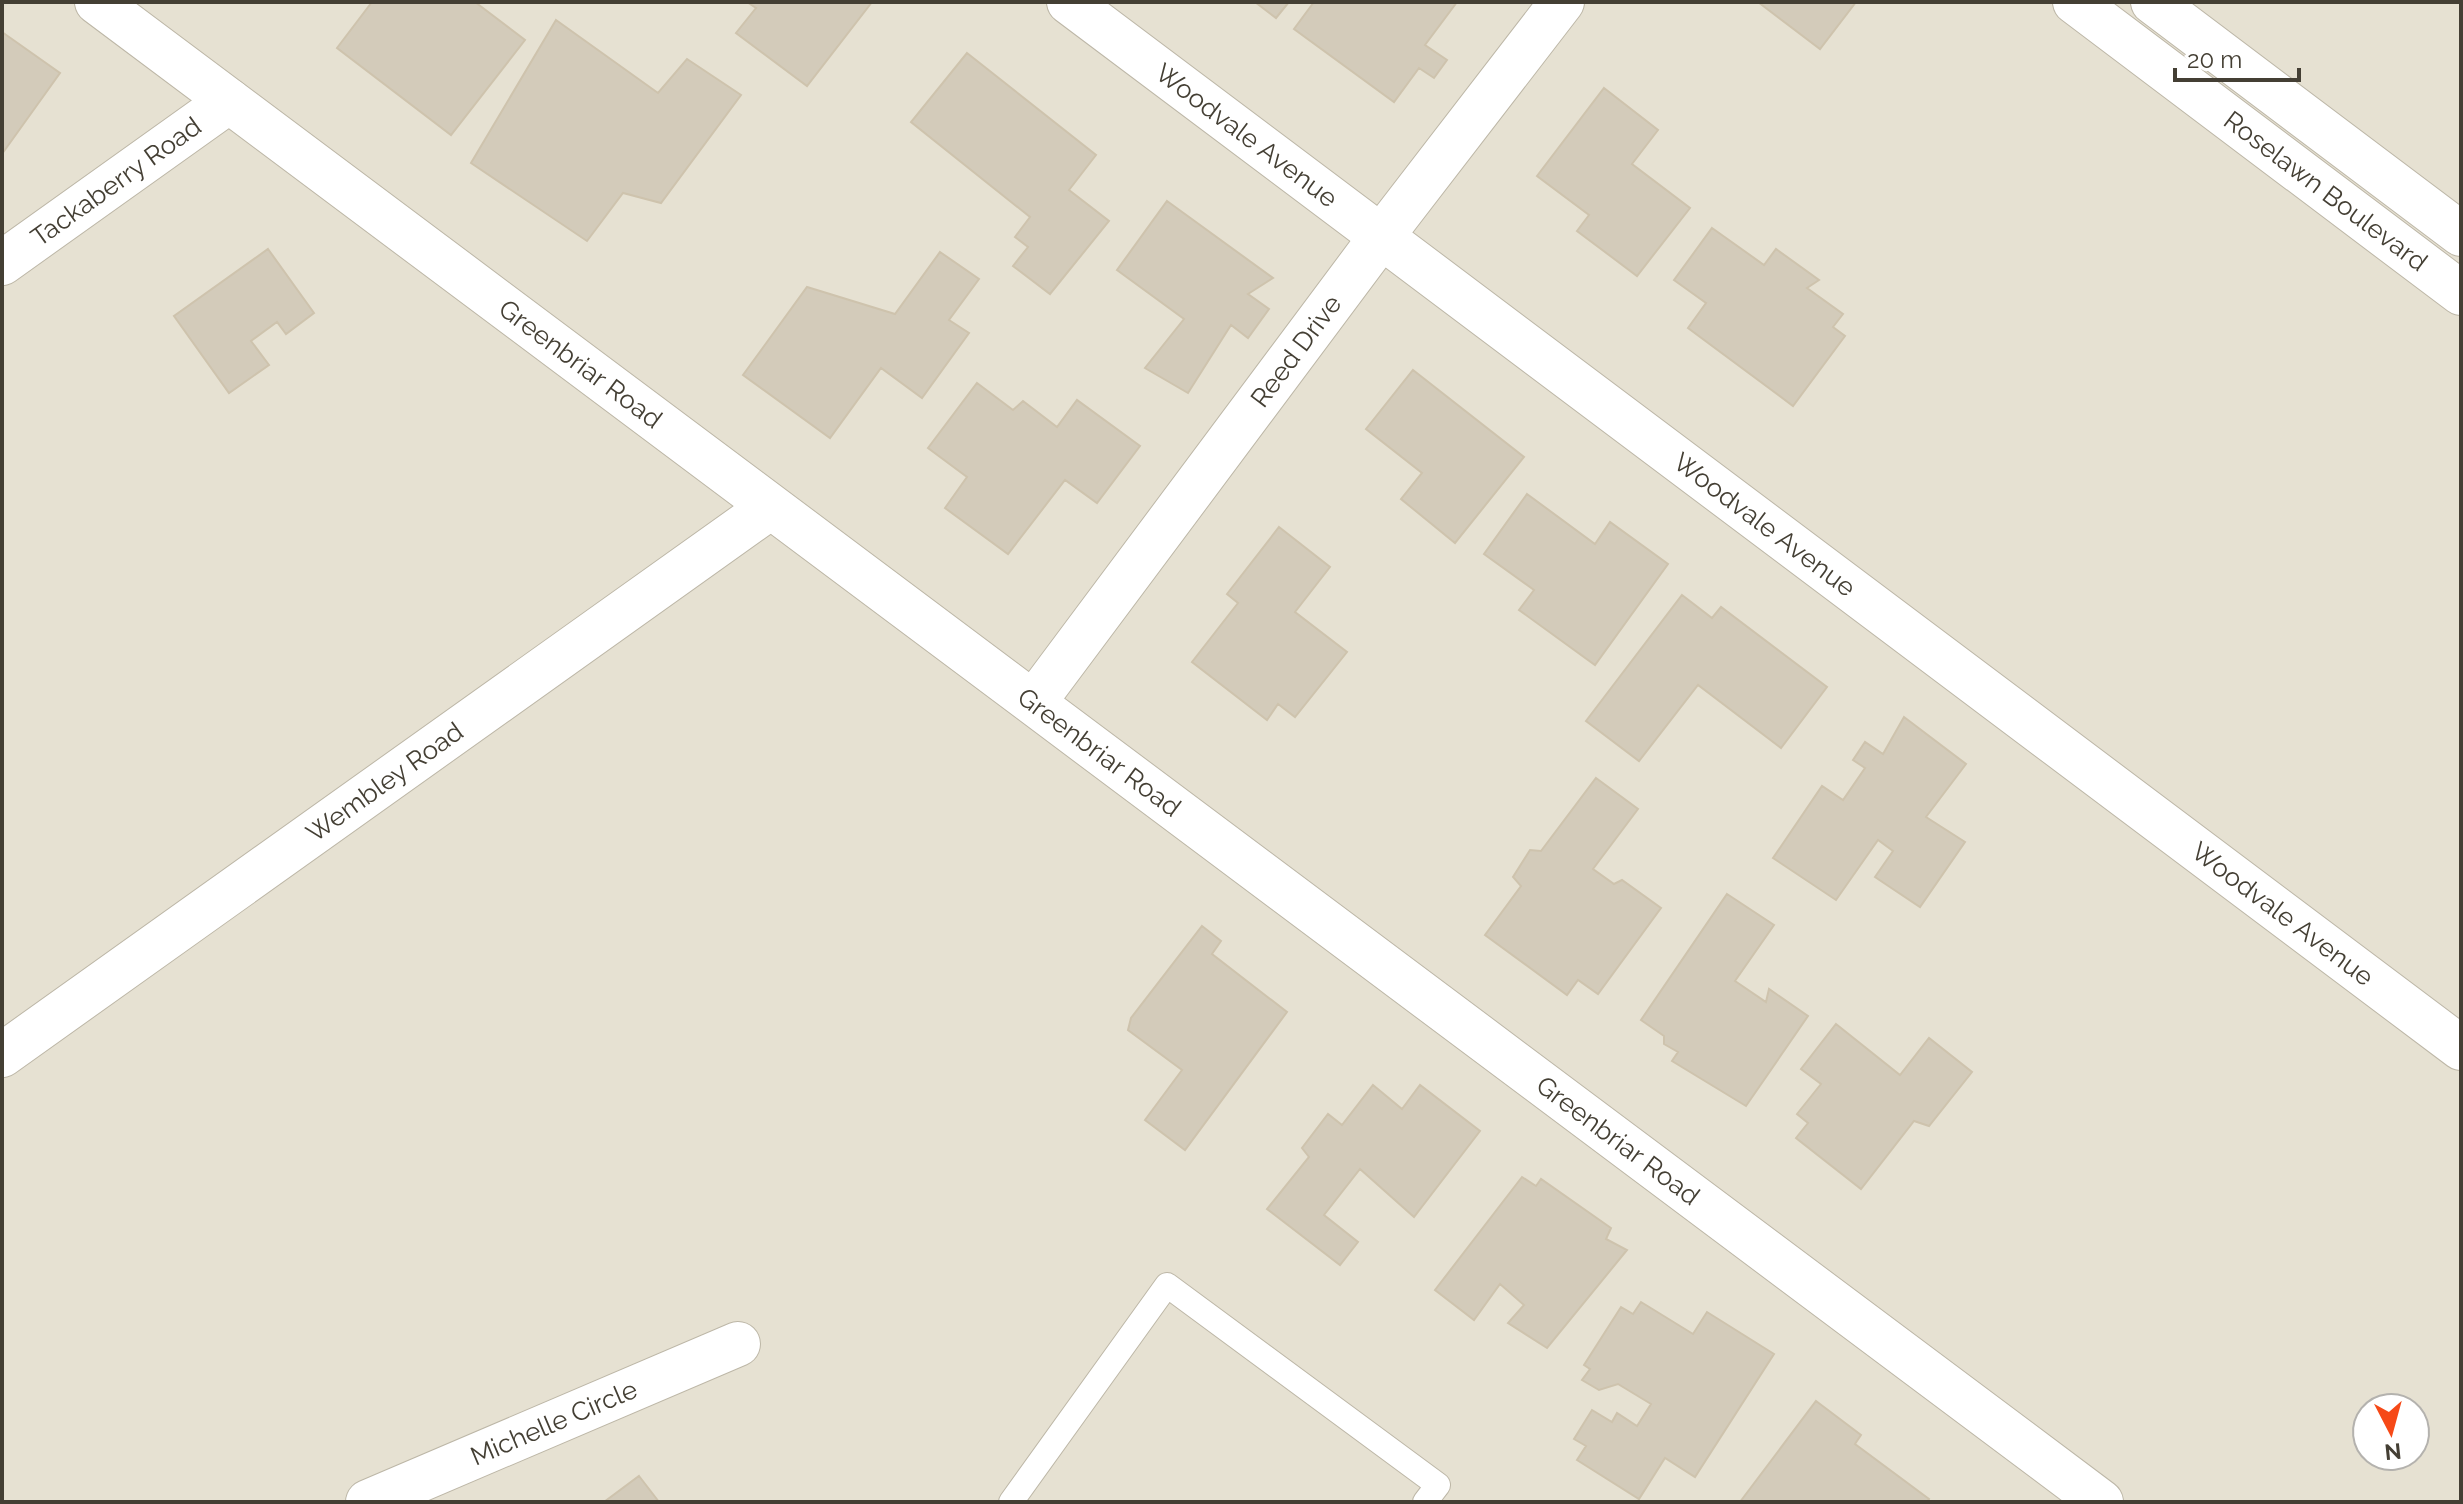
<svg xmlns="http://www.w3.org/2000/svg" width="2463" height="1504" viewBox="0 0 2463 1504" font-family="Raleway,sans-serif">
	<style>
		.residential { fill: #e6e1d2; fill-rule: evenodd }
		.building { fill: #d3cbba; stroke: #cec3ad; stroke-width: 2 }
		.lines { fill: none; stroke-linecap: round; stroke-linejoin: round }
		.service-casing { stroke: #bdb7a7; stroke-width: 26 }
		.minor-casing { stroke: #bdb7a7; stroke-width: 46 }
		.tertiary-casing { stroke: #bdb7a7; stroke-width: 46 }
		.service { stroke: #fff; stroke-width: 24 }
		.minor { stroke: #fff; stroke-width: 44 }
		.tertiary { stroke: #fff; stroke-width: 44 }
		.labels { text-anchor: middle; stroke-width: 7; stroke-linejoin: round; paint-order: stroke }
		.street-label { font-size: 26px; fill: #443f34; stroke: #fff }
	</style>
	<rect width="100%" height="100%" fill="#f2efe4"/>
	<path class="residential" d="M2,2H2461V1502H2ZM2367,1408H2415V1456H2367Z"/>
	<path class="building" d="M372,2H475L525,40L451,135L337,48Z
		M747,2H872L807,86L736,33L756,8Z
		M1255,2H1289L1276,18Z
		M1314,2H1457L1425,45L1447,60L1434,78L1419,68L1394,102L1294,29Z
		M1758,2H1856L1820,49Z
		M556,20L658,93L687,59L741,95L661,203L623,193L587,241L471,163Z
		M2,32L60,73L2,154Z
		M967,53L1096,155L1069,190L1109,221L1050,294L1013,266L1028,247L1015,237L1030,217L911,122Z
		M1604,88L1658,130L1632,164L1690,208L1637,276L1577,231L1589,215L1537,176Z
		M1167,201L1273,278L1248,294L1269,309L1248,338L1231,325L1188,393L1145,368L1184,319L1117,270Z
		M1712,228L1764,265L1776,249L1819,280L1807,288L1843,314L1833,327L1845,336L1793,406L1688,328L1706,303L1674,280Z
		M268,249L314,313L286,334L277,322L251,341L269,365L229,393L174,316Z
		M940,252L979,279L949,320L969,333L922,398L881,368L830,438L743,375L807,287L895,314Z
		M1413,370L1524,457L1455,543L1401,499L1422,473L1366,429Z
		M977,383L1013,410L1023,401L1057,427L1077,400L1140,446L1097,503L1065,480L1008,554L945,508L967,477L928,448Z
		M1527,494L1595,544L1610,522L1668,564L1595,665L1519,610L1534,590L1484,554Z
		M1279,527L1330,567L1295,612L1347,652L1295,717L1278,704L1267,720L1192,662L1238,603L1227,594Z
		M1682,595L1712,618L1721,607L1827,687L1781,748L1698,685L1639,761L1586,721Z
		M1904,717L1966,764L1926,817L1965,842L1920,907L1875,877L1893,851L1878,840L1836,900L1773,858L1822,786L1843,800L1865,768L1853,760L1865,742L1883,754Z
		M1596,778L1638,809L1593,869L1614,884L1622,880L1661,908L1598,994L1578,980L1567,995L1485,935L1521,886L1513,877L1530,850L1541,851Z
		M1727,894L1774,925L1735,981L1766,1002L1769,989L1808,1016L1746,1106L1672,1061L1678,1052L1664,1044V1036L1641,1020Z
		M1202,926L1221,941L1212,954L1287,1012L1185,1150L1145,1120L1182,1070L1128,1030L1131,1018Z
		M1836,1024L1900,1075L1929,1038L1972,1072L1929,1126L1914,1121L1861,1189L1796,1138L1808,1123L1797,1114L1821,1084L1801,1069Z
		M1373,1085L1402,1109L1420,1085L1480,1131L1414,1217L1360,1169L1324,1215L1358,1242L1340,1265L1267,1209L1309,1157L1302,1148L1328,1114L1342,1125Z
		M1522,1177L1536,1186L1541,1179L1611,1228L1606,1239L1627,1250L1547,1348L1508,1323L1524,1305L1500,1284L1474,1320L1435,1290Z
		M1641,1302L1693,1334L1707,1312L1774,1354L1695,1477L1665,1458L1639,1499L1577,1460L1586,1446L1574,1439L1592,1410L1612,1422L1617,1413L1637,1426L1651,1404L1618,1384L1599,1390L1582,1380L1590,1369L1584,1365L1621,1307L1633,1314Z
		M1816,1401L1861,1435L1855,1444L1929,1499L1927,1502H1740Z
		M639,1476L659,1502H604Z"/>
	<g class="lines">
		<g class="service-casing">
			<path id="service" d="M1011,1502L1167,1285L1438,1485L1425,1502"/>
		</g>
		<g class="minor-casing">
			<g id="minor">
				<path id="s1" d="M97,2L2101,1502"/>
				<path id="s2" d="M2075,2L2461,293"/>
				<path d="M2153,2L2461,234"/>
				<path id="s3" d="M2,263L229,101"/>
				<path id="s4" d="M1034,702L1381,237L1562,2"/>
				<path id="s5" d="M2,1055L769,508"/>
				<path id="s6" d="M368,1502L738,1344"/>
			</g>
		</g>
		<g class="tertiary-casing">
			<g id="tertiary">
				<path id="s7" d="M1069,2L2461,1048"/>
			</g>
		</g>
		<use href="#service" class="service"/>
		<use href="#minor" class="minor"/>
		<use href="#tertiary" class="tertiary"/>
	</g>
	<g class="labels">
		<g class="street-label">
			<text dy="9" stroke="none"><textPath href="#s7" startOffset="222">Woodvale Avenue</textPath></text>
			<text dy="9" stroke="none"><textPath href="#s3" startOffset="140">Tackaberry Road</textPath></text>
			<text dy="9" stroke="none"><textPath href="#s2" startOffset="314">Roselawn Boulevard</textPath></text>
			<text dy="9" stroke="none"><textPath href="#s4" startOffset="438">Reed Drive</textPath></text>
			<text dy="9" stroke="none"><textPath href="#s1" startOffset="604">Greenbriar Road</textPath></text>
			<text dy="9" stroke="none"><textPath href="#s7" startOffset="870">Woodvale Avenue</textPath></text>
			<text dy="9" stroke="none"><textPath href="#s1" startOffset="1252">Greenbriar Road</textPath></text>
			<text dy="9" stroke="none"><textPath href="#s5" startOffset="470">Wembley Road</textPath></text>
			<text dy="9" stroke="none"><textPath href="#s7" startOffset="1518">Woodvale Avenue</textPath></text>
			<text dy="9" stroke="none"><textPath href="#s1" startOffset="1900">Greenbriar Road</textPath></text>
			<text dy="9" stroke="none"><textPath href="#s6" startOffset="202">Michelle Circle</textPath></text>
		</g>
	</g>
	<rect width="2463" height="1504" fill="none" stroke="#443f34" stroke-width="8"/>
	<g transform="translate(2391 1432) rotate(174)"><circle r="38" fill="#ffffff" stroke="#b4b2ae" stroke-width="2"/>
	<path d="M0-6L14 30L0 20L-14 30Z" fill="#f64917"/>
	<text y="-12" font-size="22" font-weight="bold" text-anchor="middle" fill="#443f34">N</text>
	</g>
	<path d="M2175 68v12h124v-12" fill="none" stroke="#443f34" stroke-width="4"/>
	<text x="2187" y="68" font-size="24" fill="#443f34" stroke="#ffffff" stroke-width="6" paint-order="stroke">20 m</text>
</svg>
